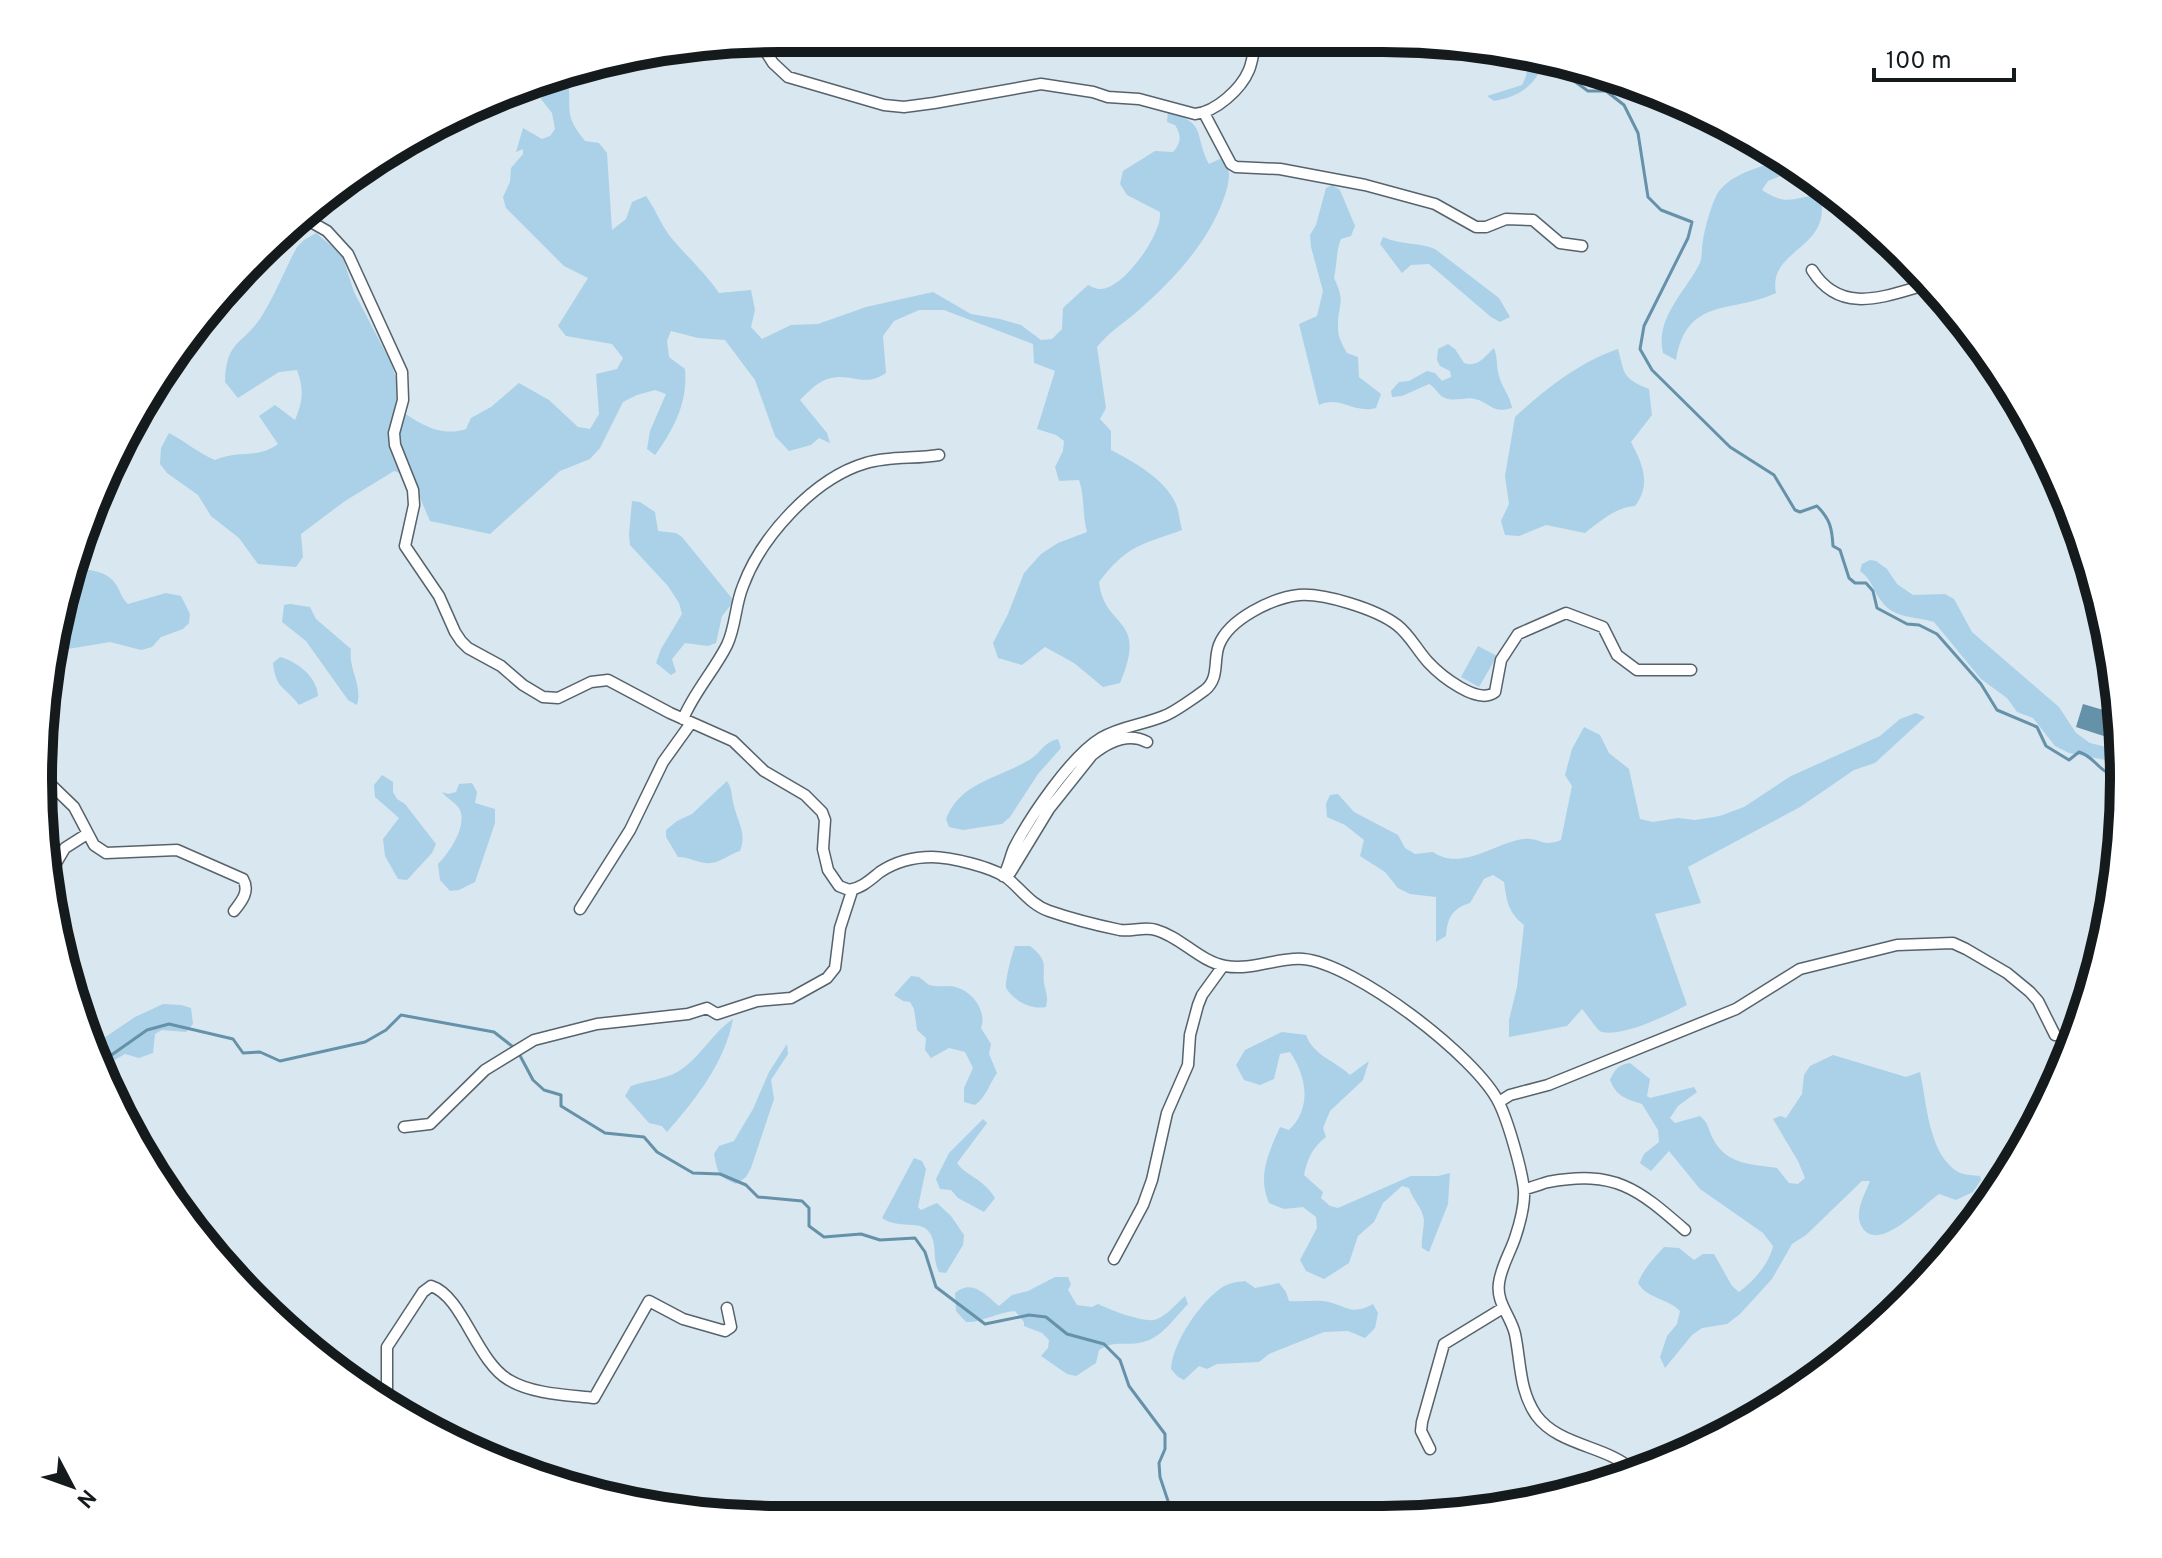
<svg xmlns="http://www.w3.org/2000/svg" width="2162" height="1558" viewBox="0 0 2162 1558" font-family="Overpass,sans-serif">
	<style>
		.green { fill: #aad1e7 }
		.water { fill: #6591a9 }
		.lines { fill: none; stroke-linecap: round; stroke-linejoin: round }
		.stream { stroke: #6591a9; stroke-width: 3 }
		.street-casing { stroke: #57636b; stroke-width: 13 }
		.street { stroke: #fff; stroke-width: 10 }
		.rim { fill: none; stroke: #151a1d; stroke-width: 10 }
	</style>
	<rect width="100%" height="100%" fill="#d9e7f0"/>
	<path class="green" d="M1529,57L1545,59C1536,86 1520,96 1494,101L1487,96L1522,85L1526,76Z
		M555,80L568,81C572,112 563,113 585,141L599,143L607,153L612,230L626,219L632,202L646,196C655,208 660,223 669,235C685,255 704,271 719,293L751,290L755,310L751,327L762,339L791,325L818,324L866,307L933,292L971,314L1000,319L1021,325L1041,340L1052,339L1062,329L1063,308L1088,285C1092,287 1096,289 1100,289C1123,290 1163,233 1160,212L1127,195L1120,184L1123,171L1155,151L1173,152C1181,143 1182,136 1175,125L1167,122L1168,111C1208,125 1193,132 1209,164L1224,157C1232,171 1229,183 1224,198C1208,243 1174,279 1139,310C1125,322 1108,333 1097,347L1106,408L1100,419L1111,431V450C1134,462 1165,479 1176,504C1179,512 1180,522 1182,530C1141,545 1127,545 1099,582C1104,630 1149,615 1120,683L1103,687L1074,663L1045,647L1022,665L998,658L993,643L1008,614L1024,573L1041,554L1058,543L1087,532C1082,514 1085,497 1079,480L1059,481L1055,467L1063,451L1064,441L1056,435L1037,429L1055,371L1034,363L1033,344L944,310H919L894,321L883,336L886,373C864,388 853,373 831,378C819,380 808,392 800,400L827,433L830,443L819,438L811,445L789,451L775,436L755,380L725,340L698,338L671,331L667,341L669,357L685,369C688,402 674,429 655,455L647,449L650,431L666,394L655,390L637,395L623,402L600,448L590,459L560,471L490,534L430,521L411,477L394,471L345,501L301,534L303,557L296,567L258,564L239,538L211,516L198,495L167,473L160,464L161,448L169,433C185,441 198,453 215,460C241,449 255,460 278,444L259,416L275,405L295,420C303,401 304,389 297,370L279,372L238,398L225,382C226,338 244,346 263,314C276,293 285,269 297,247L304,240L316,233L342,255L354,292L391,363L399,387L395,406C416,422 439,438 466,429L471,418L491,407L519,383L549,400L578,427L590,429L599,414L596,374L617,369L623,358L612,344L566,336L558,326L588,278L564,266L506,208L503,197L510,182L511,168L523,154V149L516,152L523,128L542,139L550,136L555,129L552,113L541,99L544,90Z
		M1786,159L1800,168L1768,181L1762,190C1788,207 1792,197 1820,195C1834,250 1767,248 1776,293C1731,314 1687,296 1676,360L1663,353C1655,319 1684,293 1699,265C1703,258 1701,249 1703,241C1704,231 1713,197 1720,190C1735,172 1764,166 1786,159Z
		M1332,185L1340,190L1355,226L1351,236L1341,239C1336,251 1337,265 1334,278C1347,305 1337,303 1338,329C1338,337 1343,346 1347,353L1358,357L1359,377L1381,394L1376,408C1353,414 1340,395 1319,405L1299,324L1317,316L1323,291L1311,247L1310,235L1316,225L1326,188Z
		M1383,237C1400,245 1418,242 1435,249L1499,298L1510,317L1500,322L1491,317L1429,264L1411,265L1402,273L1380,244Z
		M1448,344L1455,349L1464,363C1478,368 1484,357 1494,348C1498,358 1496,366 1499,376C1502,388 1510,395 1512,408C1492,414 1491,403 1475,399C1466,396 1453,403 1443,397C1438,394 1435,387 1429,384L1402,396L1392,397L1391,391L1399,382L1409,381L1427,371L1435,373L1442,381L1451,377L1450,371L1440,366L1437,360L1438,349Z
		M1618,349C1625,375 1622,378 1649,389L1652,415L1631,442C1642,463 1652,484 1635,506C1616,507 1599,522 1585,533L1546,525L1519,536L1505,535L1501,521L1509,504L1505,476L1515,417C1544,390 1581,361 1618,349Z
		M632,501L640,502L655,512L658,531L676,533L682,537L734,601L722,616L716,643L708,646L685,643L672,659L676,672L671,675L656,663L661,649L682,614L679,603L668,586L630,545L629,534Z
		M1870,560L1876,561L1887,569L1897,584L1913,595L1945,594L1954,599L1972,632L2059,707L2076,733L2090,743L2122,751L2121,763L2069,753L2055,746L2033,718L2017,712L2007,698L1981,679L1934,622C1915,616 1895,619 1882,602C1873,591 1872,579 1860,571L1862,564Z
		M79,569C93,570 109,572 117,586C121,593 121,597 128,604L166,593L181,596L190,614L189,623L183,629L161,637L152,647L141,650L110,642L62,650L55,646Z
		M290,604L310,607L316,619L351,649C348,669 363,685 357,705L348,700L306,641L282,622L284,605Z
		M1478,646L1497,656L1479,687L1461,677Z
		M280,657C298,662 317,677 318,696L299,705C285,686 276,690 273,663Z
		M1916,713L1925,717L1875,763L1854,770L1800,807L1688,867L1701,903L1655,914L1687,1005C1668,1015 1623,1037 1602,1032C1597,1031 1588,1015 1582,1009L1567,1026L1509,1037V1020L1517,987L1524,925C1508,912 1507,902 1504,882L1493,875L1484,879L1470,903C1452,908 1447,919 1446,936L1436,942V897L1410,894L1398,888L1385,872L1360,856L1364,840L1345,825L1327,817L1326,804L1330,795L1338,794L1354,812L1398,835L1405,848L1415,854L1433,852C1462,872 1496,842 1524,839C1540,837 1541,848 1561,840L1572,786L1565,775L1572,749L1584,727L1600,735L1609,753L1629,769L1640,819L1653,822L1678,818L1695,820L1720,816L1744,807L1791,776L1880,736L1900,719Z
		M1058,739L1061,748L1038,774L1010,817L1002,824L963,830L949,827L946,819C960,782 999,778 1029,760C1041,753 1044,742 1058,739Z
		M382,775L393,782V792L397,799L405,804L436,844L432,853L407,880L398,879L385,856L383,839L399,818L375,797L374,785Z
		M727,781C733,790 731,796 734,806C738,823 747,833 740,851C729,854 718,865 706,863C696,862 689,857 678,857L666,837V830L677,821L692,814Z
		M472,783L477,792L475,803L495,809V823L475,882L459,890L450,891L440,880L438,864C449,853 467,827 460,810C457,803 447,799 442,792L448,794L456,792L459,784Z
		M1015,946H1030C1052,963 1040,968 1045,988C1047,996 1048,998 1046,1007C1031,1010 1014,1001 1006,988C1005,980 1012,954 1015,946Z
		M911,976L919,977L929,985C936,987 942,986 949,986C969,987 988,1009 981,1028L991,1044L989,1054L997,1073C989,1084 987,1096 975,1105L964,1102V1088L973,1068L965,1052L949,1048L931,1058L925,1050L926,1038L917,1030L914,1009L910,1002L903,1001L894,995Z
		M163,1004L181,1005L191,1008L193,1024L186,1032L162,1030L155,1034L153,1053L139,1058L125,1054L109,1063H95L89,1042H98L135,1017Z
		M733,1019C725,1062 696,1099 667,1132L662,1126L649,1123L625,1096L631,1086C647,1080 665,1080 679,1071C701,1057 712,1033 733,1019Z
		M1282,1032L1306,1035C1314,1056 1334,1060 1350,1075L1369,1061L1363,1080L1330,1111L1323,1128L1326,1137C1313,1147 1307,1159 1304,1175L1323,1192L1321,1198L1330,1206L1338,1208L1411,1176H1438L1450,1173L1448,1204L1429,1252L1422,1248C1421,1238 1424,1229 1424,1220C1423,1208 1412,1199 1409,1188L1402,1186L1383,1203L1374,1222L1358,1236L1349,1263L1324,1279L1306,1271L1300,1260L1317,1228L1316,1217L1303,1207L1284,1209L1269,1203C1257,1176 1269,1152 1280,1127L1289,1130C1312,1108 1307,1077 1290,1052L1280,1054L1274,1079L1260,1085L1244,1080L1236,1065L1245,1050Z
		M787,1044L788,1054L771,1080L774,1099L751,1168L746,1177L736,1184C718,1176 718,1174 714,1154L719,1146L734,1141L753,1109L769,1072Z
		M1833,1055L1906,1077L1920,1072C1927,1103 1928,1156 1960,1173C1966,1175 1974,1175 1980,1176L1981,1180L1973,1192L1956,1200L1939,1194C1922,1206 1882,1250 1864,1230C1852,1216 1864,1196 1870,1181H1862L1806,1235L1792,1244L1772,1279L1740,1314L1727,1324L1702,1328L1692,1335L1665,1368L1660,1357L1667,1336L1677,1324L1680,1311C1668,1298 1647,1299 1638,1283C1644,1268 1654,1258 1664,1247L1679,1248L1694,1260L1703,1254H1714L1732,1286L1739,1292C1754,1281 1769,1264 1773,1246L1763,1233L1700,1189L1669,1151L1651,1171L1640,1163L1644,1154L1659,1142L1658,1130L1642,1104C1626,1099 1616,1096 1610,1080C1615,1069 1618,1065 1630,1063L1650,1079L1647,1096L1650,1098L1694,1087L1697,1092L1678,1106L1670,1118L1675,1123L1700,1116C1709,1123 1708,1130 1713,1139C1727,1165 1751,1164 1777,1168L1789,1183L1798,1184L1805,1178L1798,1161L1773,1119L1780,1116L1786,1118L1802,1094L1804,1075L1810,1066Z
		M983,1119L987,1123L957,1163C967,1177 982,1177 995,1198L984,1212L958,1198L951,1190L940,1189L936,1179L949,1153Z
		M914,1158L922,1161L926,1169L918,1207L921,1210L937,1203L951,1216L964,1235L963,1245L946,1273L939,1272C933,1260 936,1251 933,1240C926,1215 902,1232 882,1218Z
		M1055,1277H1068L1071,1284L1068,1290L1077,1305L1092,1307L1098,1304C1110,1310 1142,1322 1154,1320C1166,1317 1176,1304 1185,1296L1188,1304C1175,1317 1162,1338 1143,1342C1125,1347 1116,1339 1099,1350L1096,1363L1076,1376L1067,1374L1041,1356L1048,1348L1049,1340L1042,1333L1024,1326V1322L1015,1311C997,1312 981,1323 966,1322L956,1311L955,1293C973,1279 984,1294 999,1306L1012,1295L1028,1291Z
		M1245,1281L1255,1288L1279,1283L1286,1292L1289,1301C1300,1302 1312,1300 1323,1301C1346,1304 1349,1317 1373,1304L1378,1313L1375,1328L1365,1338L1348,1331L1324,1332L1269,1354L1259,1362L1217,1364L1207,1369L1199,1366L1184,1380L1178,1377L1171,1369C1173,1342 1199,1304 1221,1288C1229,1283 1236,1282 1245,1281Z"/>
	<path class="water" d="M2083,704L2120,715L2122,742L2076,727Z"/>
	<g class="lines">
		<path class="stream" d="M1558,61L1563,73L1588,91H1606L1624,105L1638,133L1648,197L1661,210L1692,222L1688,238L1644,326L1640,349L1652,370L1730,447L1774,475L1795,510L1800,512L1817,506C1830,519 1832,528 1833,546L1840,550L1849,578L1855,583H1866L1873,591L1877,608L1907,624L1919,625L1937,634L1981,684L1997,710L2037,727L2046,746L2069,760L2079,752C2098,758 2097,774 2121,776
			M92,1053L110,1056L147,1030L169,1024L233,1039L243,1053L260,1052L280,1061L365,1042L386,1030L401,1015L494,1032L517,1050L533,1080L544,1090L561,1095V1106L605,1133L644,1137L657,1152L693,1173L720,1174L746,1185L758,1197L802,1201L809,1208V1226L824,1237L861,1234L880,1240L915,1238L925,1252L936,1287L985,1324L1029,1315L1046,1317L1067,1334L1104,1344L1120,1360L1129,1386L1165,1434V1449L1159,1463L1160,1477L1173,1516"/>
		<g class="street-casing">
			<path id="street" d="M759,41L773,63L788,77L884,105L904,107L934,103L1041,84L1093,92L1108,97L1139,99L1195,114C1216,112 1241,89 1249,70C1253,60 1254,48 1256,38
				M1204,113L1231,164L1236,167L1280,169L1365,185L1435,204L1476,227H1486L1506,219L1533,220L1560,243L1582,246
				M304,218L327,231L348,254L402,372L403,400L394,433L395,445L413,490L414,505L405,546L439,596L455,632L461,641L468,648L501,666L523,685L543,697L558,698L591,682L608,680L670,713L733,741L764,771L805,795L822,812L825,820L823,849L828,870L839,886L849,890C862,888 870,880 880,872C895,862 914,857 932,857C950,857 992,867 1007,878C1021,889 1031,905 1049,911C1072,919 1096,925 1120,930C1132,932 1144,926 1156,930C1181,937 1199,961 1225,966C1253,971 1277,957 1303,959C1354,963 1477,1057 1499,1103C1508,1121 1522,1170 1524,1190C1525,1206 1520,1223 1515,1238C1510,1253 1501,1267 1499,1283C1496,1303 1511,1316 1515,1334C1521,1363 1519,1390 1536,1415C1559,1447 1608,1445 1635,1472
				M312,221L322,202
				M1812,270C1840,315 1883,297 1925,285
				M683,719C694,692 714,671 727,645C736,626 735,605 743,586C761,537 814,478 866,463C889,456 915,459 939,455
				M44,778L74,807L94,845L106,853L177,850L243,879C250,891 242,901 234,911
				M1010,873L1049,809L1092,755C1108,742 1128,732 1147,742
				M1003,876C1009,867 1010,857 1014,848C1030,817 1071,756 1101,738C1121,726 1143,725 1164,716C1173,713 1197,696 1205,690C1220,678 1213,660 1219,645C1229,619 1272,598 1299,595C1324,593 1376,609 1397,625C1410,635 1417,650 1428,662C1440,675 1478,706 1495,692L1501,660L1518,634L1566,613L1603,627L1617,655L1637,670H1691
				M46,880L65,848L87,834
				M580,909L630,830L663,762L691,723
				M1499,1102L1510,1095L1548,1085L1736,1009L1800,969L1897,945L1953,943L1966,949L2007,973L2030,992L2038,1001L2055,1035
				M404,1127L430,1124L485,1070L534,1040L597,1024L688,1014L707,1008L717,1014L757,1001L791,998L827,978L835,968L840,928L852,891
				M1524,1189C1532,1188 1540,1184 1548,1182C1615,1170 1637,1188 1685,1230
				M1114,1259L1143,1205L1152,1180L1167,1113L1188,1065L1190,1035L1198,1005L1202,995L1223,966
				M378,1399L384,1396L387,1389V1347L423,1292L431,1286C463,1296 476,1361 509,1380C532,1394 568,1395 594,1398L649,1301L683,1319L725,1331L731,1327L727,1308
				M1430,1449L1421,1431L1422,1422L1444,1344L1503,1308"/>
		</g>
		<use href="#street" class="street"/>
	</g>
	<path d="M0 0H2162V1558H0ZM779 52H1383A727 727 0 0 1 2110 779V779A727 727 0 0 1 1383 1506H779A727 727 0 0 1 52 779V779A727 727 0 0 1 779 52Z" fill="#fff" fill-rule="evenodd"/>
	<path class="rim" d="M779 52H1383A727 727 0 0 1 2110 779V779A727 727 0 0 1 1383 1506H779A727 727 0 0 1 52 779V779A727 727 0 0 1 779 52Z"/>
	<g transform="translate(72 1486) rotate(131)" stroke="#ffffff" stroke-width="6" paint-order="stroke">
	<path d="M0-6L14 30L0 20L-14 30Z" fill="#151a1d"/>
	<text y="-12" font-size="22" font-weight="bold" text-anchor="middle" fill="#151a1d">N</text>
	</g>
	<path d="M1874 68v12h140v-12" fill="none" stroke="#151a1d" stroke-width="4"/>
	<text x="1886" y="68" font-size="24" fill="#151a1d" stroke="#ffffff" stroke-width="6" paint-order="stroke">100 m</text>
</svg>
